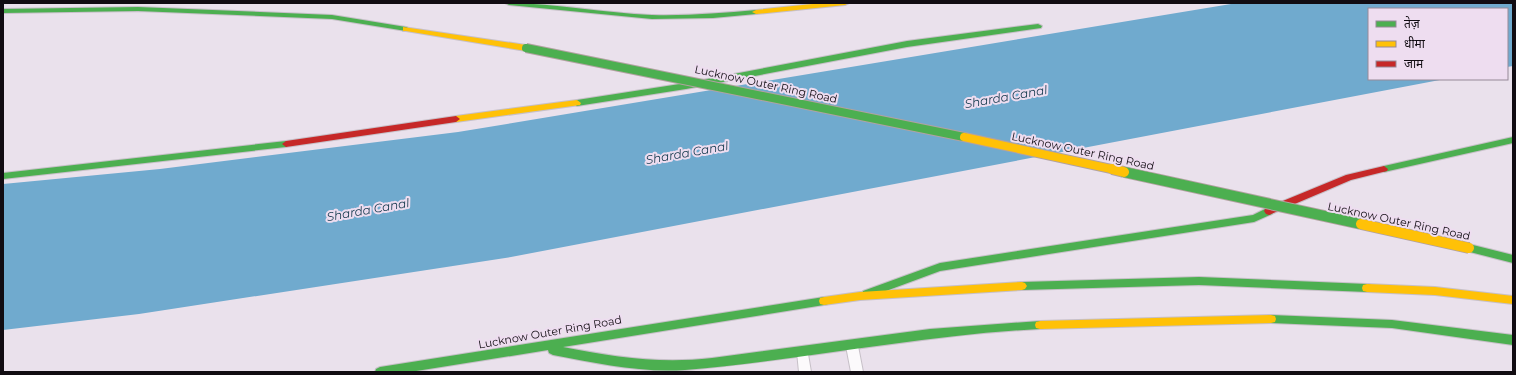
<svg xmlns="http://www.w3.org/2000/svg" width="1516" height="375" viewBox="0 0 1516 375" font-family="Montserrat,'Noto Sans Devanagari',sans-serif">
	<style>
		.water { fill: #70aace }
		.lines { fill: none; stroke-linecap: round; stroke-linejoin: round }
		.lane-casing { stroke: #c7c0c8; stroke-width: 2 }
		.fast-casing { stroke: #c7c0c8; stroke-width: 2 }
		.slow-casing { stroke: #c7c0c8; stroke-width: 2 }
		.jam-casing { stroke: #c7c0c8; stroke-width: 2 }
		.lane { fill: #fcfafc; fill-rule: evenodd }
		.fast { fill: #4caf50; fill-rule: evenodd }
		.slow { fill: #ffc107; fill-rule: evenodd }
		.jam { fill: #c62828; fill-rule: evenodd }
		.fast-bridge-far1-casing { stroke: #b2a2a1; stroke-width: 10; stroke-linecap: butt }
		.fast-bridge-casing { stroke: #b2a2a1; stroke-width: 12; stroke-linecap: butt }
		.slow-bridge-far1-casing { stroke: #b2a2a1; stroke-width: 10; stroke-linecap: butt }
		.slow-bridge-casing { stroke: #b2a2a1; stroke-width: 12; stroke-linecap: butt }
		.fast-bridge-far1 { stroke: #4caf50; stroke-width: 8 }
		.fast-bridge { stroke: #4caf50; stroke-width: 10 }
		.slow-bridge-far1 { stroke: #ffc107; stroke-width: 8 }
		.slow-bridge { stroke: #ffc107; stroke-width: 10 }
		.labels { text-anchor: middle; stroke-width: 4; stroke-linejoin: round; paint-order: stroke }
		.street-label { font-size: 11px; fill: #110c12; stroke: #eeddf0 }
		.water-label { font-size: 12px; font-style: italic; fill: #153a4e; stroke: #eeddf0 }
	</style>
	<rect width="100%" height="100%" fill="#eae1ec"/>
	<path class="water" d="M1237,3H1513V66L1507,67V9H1369V79H1445L511,257L139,314L3,330V184L160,169L458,132Z"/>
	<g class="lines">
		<g class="lane-casing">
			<path id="lane" d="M852,341L856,342L858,346L863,372H851L846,346L848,342Z
				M803,347L807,348L811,372H799L797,352L799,348Z"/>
		</g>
		<g class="fast-casing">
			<path id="fast" d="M505,3C555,3 603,13 652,15C687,16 722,13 756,10L760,12L756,14L713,18L652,19L509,5Z
				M138,7L332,15L406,27L410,29L406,31L332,19L138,11L3,13V9Z
				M1038,24L1042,26L1041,28L907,47L686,89L577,106L573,103L577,100L686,83L907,41Z
				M1513,137V143L1384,172L1380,169L1384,166Z
				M286,141L290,144L286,147L3,179V173Z
				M1269,207L1272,208L1274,211L1272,214L1254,222L940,271L867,298L863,297L862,294L863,291L940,263L1253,215Z
				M1469,244L1513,255V263L1466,251L1464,248L1466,245Z
				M1199,277L1367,284L1371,285L1372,288L1371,291L1367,292L1199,285L1022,290L1019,289L1017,286L1019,283L1022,282Z
				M824,297L828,298L829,301L828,304L824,305L563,347C615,357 659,364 712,358L930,329L1040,321L1044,322L1045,325L1044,328L1040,329C921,335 804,360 685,370C640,373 597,363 553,355L549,353L548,350L410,372H375L376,369L380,367Z
				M1271,315L1392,320L1513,335V345L1392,328L1271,323L1267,322L1266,319L1267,316Z"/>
		</g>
		<g class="slow-casing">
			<path id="slow" d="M822,3H849L845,5L756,14L752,12L756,10Z
				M403,27L526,45L530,48L526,51L406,31H403Z
				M577,100L581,103L580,105L456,122L452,119L456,116Z
				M1022,282L1025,283L1027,286L1025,289L1022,290L860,300L824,305L820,304L819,301L820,298L824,297L860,292Z
				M1367,284L1435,287L1513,296V304L1435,295L1367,292L1363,291L1362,288L1363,285Z
				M1271,315L1275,316L1276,319L1275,322L1271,323L1040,329L1036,328L1035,325L1036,322L1040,321Z"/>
		</g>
		<g class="jam-casing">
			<path id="jam" d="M456,116L460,119L456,122L286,147L282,144L286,141Z
				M1384,166L1388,169L1387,171L1351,180L1269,215L1266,214L1264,211L1266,208L1346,175Z"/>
		</g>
		<use href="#lane" class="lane"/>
		<use href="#fast" class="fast"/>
		<use href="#slow" class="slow"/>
		<use href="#jam" class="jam"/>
		<g class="fast-bridge-far1-casing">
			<path id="fast-bridge-far1" d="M526,48L964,137"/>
		</g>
		<g class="fast-bridge-casing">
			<path id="fast-bridge" d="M1124,172L1361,224"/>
		</g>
		<g class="slow-bridge-far1-casing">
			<path id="slow-bridge-far1" d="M964,137L1116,170"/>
		</g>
		<g class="slow-bridge-casing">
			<path id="slow-bridge" d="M1112,169L1124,172
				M1361,224L1469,248"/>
		</g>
		<use href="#fast-bridge-far1" class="fast-bridge-far1"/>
		<use href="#fast-bridge" class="fast-bridge"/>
		<use href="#slow-bridge-far1" class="slow-bridge-far1"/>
		<use href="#slow-bridge" class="slow-bridge"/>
	</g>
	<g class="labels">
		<g class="street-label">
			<text transform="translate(766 84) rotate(12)" y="4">Lucknow Outer Ring Road</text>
			<text transform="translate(1083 151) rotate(12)" y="4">Lucknow Outer Ring Road</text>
			<text transform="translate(1399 221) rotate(12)" y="4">Lucknow Outer Ring Road</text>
			<text transform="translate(550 332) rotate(-10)" y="4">Lucknow Outer Ring Road</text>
		</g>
		<g class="water-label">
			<text transform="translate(1006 97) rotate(-10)" y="4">Sharda Canal</text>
			<text transform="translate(687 153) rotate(-10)" y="4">Sharda Canal</text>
			<text transform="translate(368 210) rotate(-10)" y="4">Sharda Canal</text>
		</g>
	</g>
	<rect width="1516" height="375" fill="none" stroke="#110c12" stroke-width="8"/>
	<rect x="1368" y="8" width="140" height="72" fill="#eeddf0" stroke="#968997"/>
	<rect x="1376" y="21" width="20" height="6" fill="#4caf50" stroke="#968997"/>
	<text x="1404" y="28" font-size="12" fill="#110c12">तेज़</text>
	<rect x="1376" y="41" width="20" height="6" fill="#ffc107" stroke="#968997"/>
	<text x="1404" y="48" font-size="12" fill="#110c12">धीमा</text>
	<rect x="1376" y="61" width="20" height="6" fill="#c62828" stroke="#968997"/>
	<text x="1404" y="68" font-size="12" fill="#110c12">जाम</text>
</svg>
